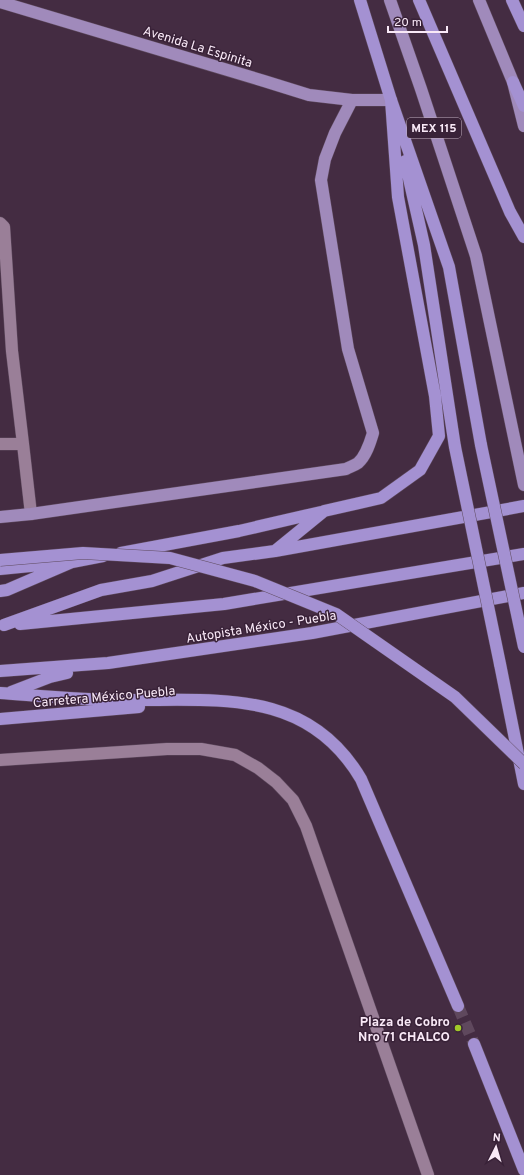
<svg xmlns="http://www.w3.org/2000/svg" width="524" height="1175" viewBox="0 0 524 1175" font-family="Overpass,sans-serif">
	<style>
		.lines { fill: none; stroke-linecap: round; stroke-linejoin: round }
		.highway-tunnel { stroke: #5f485d; stroke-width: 12; stroke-dasharray: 12 6; stroke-linecap: butt }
		.minor-casing { stroke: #5f4b5f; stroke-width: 13 }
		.major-casing { stroke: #5f4b5f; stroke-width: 13 }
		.highway-casing { stroke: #5f4b5f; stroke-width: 13 }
		.minor { stroke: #9a7f98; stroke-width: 12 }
		.major { stroke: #a08abb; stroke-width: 12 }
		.highway { stroke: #a491d2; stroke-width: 12 }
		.highway-bridge-casing { stroke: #5f4b5f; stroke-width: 13; stroke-linecap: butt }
		.highway-bridge { stroke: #a491d2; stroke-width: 12 }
		.poi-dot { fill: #a1c929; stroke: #392238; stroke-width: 1.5 }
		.labels { text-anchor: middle; stroke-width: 3; stroke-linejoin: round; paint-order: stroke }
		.shield { fill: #392238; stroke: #bfadbe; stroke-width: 1 }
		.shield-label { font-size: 12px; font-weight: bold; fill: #f9e9f7 }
		.street-label { font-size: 13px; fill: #f9e9f7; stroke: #392238 }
		.poi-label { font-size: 13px; font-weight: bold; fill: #f9e9f7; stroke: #392238; text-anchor: end }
	</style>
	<rect width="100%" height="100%" fill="#442c42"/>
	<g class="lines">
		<path class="highway-tunnel" d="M458,1006L474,1044"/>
		<g class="minor-casing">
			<path id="minor" d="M0,223L4,227L12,351L23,444H0
				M23,444L31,514
				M0,760L167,749H201L235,755L258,768L276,782L293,800L306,826L428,1175"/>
		</g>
		<g class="major-casing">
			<path id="major" d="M390,0L421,89L476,256L524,485
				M479,0L513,82L524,126
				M0,2L264,81L309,95L352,100H391
				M0,517L31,514L346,469C349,467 354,466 358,463C366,456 370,443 373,433L348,349L321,180L325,159L335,133L352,100"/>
		</g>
		<g class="highway-casing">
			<path id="highway" d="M360,0L391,100L449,267L481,445
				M419,0L510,212L524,237
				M512,0L524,26
				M513,82L524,106
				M405,161L424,245L455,447
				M275,551L324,511L381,498L420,470L439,436L435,396L398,197L391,100
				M121,553L239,531L321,512
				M0,569L61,563
				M0,591L7,590L72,562L103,556
				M20,624L224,604L524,554
				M4,625L101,590L152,581L223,558L275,551L524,506
				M500,664L524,784
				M0,671L108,663L312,633L524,593
				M11,692L50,677L67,673
				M0,693C41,696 83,700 124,700C216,701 307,687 361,779L458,1006
				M0,719L139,707
				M474,1044L524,1170"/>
		</g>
		<use href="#minor" class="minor"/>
		<use href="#major" class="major"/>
		<use href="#highway" class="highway"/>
		<g class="highway-bridge-casing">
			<path id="highway-bridge" d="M481,445L524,647
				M455,447L500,664
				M0,560L83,553L170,558L255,581L336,614L455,697L524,764"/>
		</g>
		<use href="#highway-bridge" class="highway-bridge"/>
	</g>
	<circle class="poi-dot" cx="458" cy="1028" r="4"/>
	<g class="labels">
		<rect class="shield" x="407" y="118" width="54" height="20" rx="3"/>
		<g class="shield-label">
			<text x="434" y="132">MEX 115</text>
		</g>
		<g class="street-label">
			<text transform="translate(198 46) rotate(17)" y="5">Avenida La Espinita</text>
			<text transform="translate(261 626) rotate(-9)" y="5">Autopista México - Puebla</text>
			<text transform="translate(104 696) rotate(-5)" y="5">Carretera México Puebla</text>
		</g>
		<g class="poi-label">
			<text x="450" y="1026">Plaza de Cobro<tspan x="450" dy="15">Nro 71 CHALCO</tspan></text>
		</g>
	</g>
	<g transform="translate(496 1147) rotate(5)" stroke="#392238" stroke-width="3" paint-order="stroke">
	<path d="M0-3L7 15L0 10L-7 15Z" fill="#f9e9f7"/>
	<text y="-6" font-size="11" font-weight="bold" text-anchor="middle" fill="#f9e9f7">N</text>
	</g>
	<path d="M388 26v6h59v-6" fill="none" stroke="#f9e9f7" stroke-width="2"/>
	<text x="394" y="26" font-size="12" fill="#f9e9f7" stroke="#392238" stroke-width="3" paint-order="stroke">20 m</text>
</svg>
